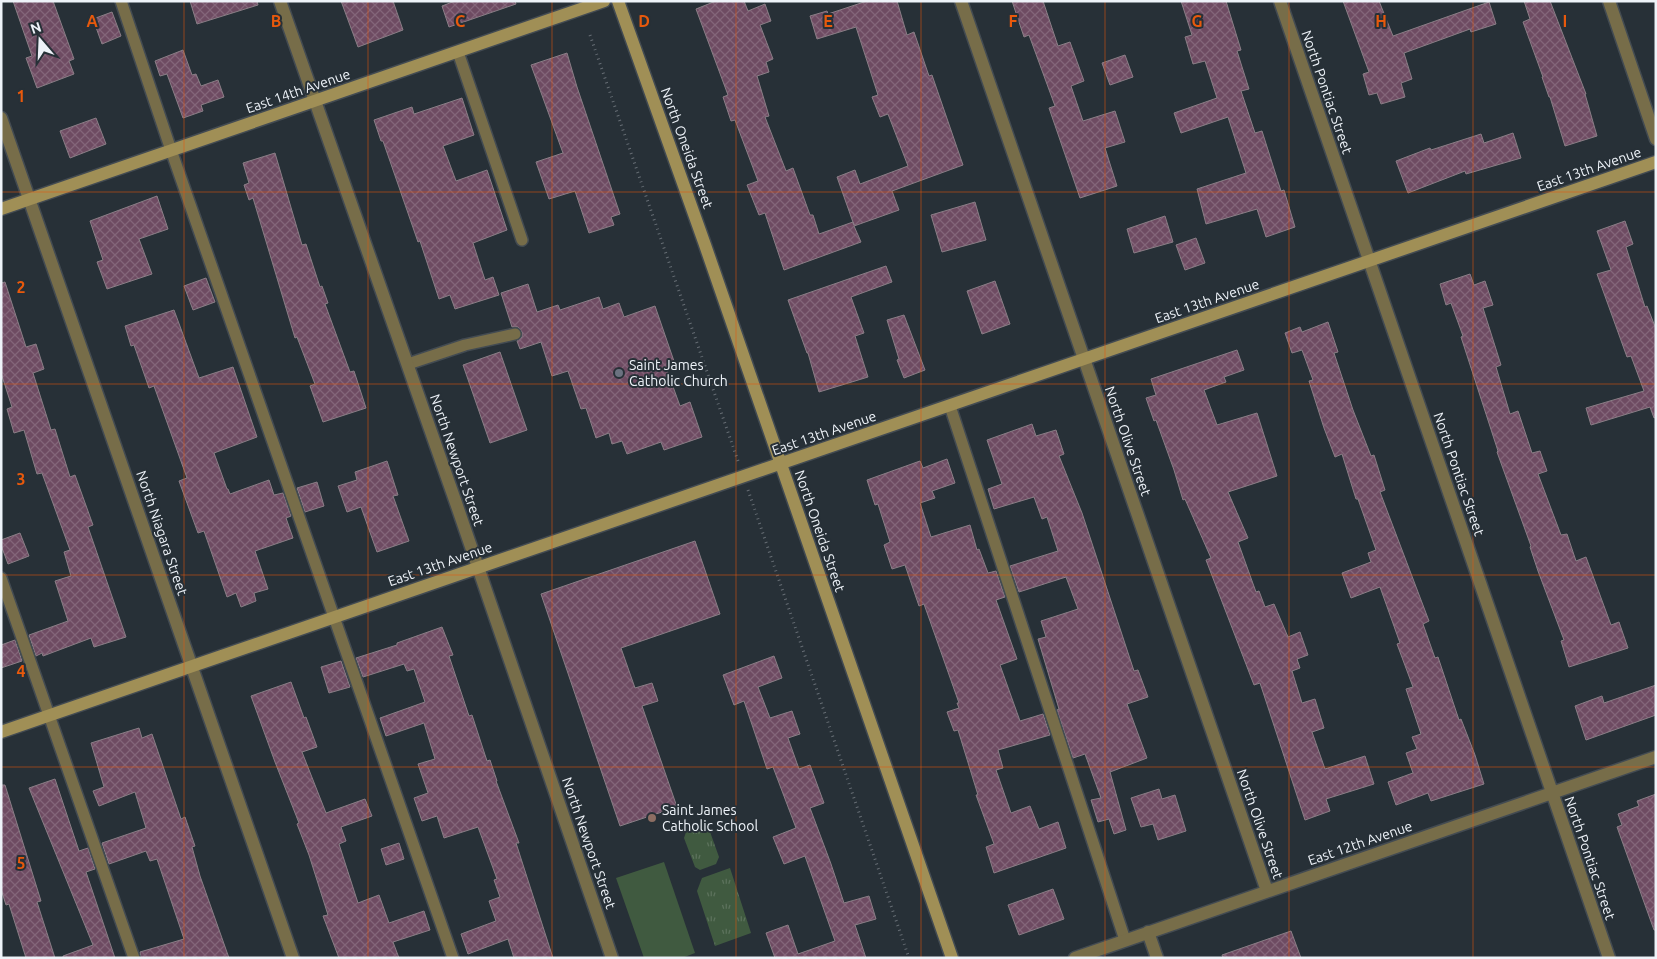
<svg xmlns="http://www.w3.org/2000/svg" width="1657" height="959" viewBox="0 0 1657 959" font-family="Ubuntu,sans-serif">
	<style>
		.grass { fill: #405a40 }
		.park { fill: url(#park-tufts) }
		.building { fill: url(#building-cross-hatch); stroke: #8a7e86 }
		.lines { fill: none; stroke-linecap: round; stroke-linejoin: round }
		.lane-casing { stroke: #434b52; stroke-width: 14 }
		.street-casing { stroke: #434b52; stroke-width: 15 }
		.secondary-casing { stroke: #434b52; stroke-width: 15 }
		.path { stroke: #666d74; stroke-width: 3; stroke-dasharray: 1 4; stroke-linecap: butt }
		.lane { stroke: #776d49; stroke-width: 11 }
		.street { stroke: #776d49; stroke-width: 12 }
		.secondary { stroke: #a08f56; stroke-width: 12 }
		.grid { fill: none; stroke: #e8590c; stroke-width: 1; stroke-opacity: 0.55 }
		.worship-dot { fill: #6b7280; stroke: #273037; stroke-width: 2 }
		.education-dot { fill: #8d6e63; stroke: #273037; stroke-width: 2 }
		.labels { text-anchor: middle; stroke-width: 4; stroke-linejoin: round; paint-order: stroke }
		.street-label { font-size: 14px; fill: #eef3f9; stroke: #273037 }
		.poi-label { font-size: 14px; fill: #eef3f9; stroke: #273037; text-anchor: start }
		.grid-label { font-size: 16px; text-anchor: middle; font-weight: bold; fill: #e8590c; stroke: #273037; stroke-width: 4; stroke-linejoin: round; paint-order: stroke }
	</style>
	<defs>
		<pattern id="park-tufts" width="24" height="20" patternUnits="userSpaceOnUse" patternTransform="scale(1.25)"><rect width="24" height="20" fill="#405a40"/><path d="M3 7l-1-3M5 7V3M7 7l1-3M15 17l-1-3M17 17v-4M19 17l1-3" fill="none" stroke="#5c725c"/></pattern>
		<pattern id="building-cross-hatch" width="8" height="8" patternUnits="userSpaceOnUse" patternTransform="scale(1.25)"><rect width="8" height="8" fill="#6e4b62"/><path d="M0 0l8 8M0 8l8-8" fill="none" stroke="#836579"/></pattern>
	</defs>
	<rect width="100%" height="100%" fill="#273037"/>
	<path class="grass" d="M664,862L695,953L682,958H644L616,878Z"/>
	<path class="park" d="M703,826L709,829L719,857L716,864L700,870L695,867L684,838L686,832Z
		M730,868L751,933L715,946L697,891L702,878Z"/>
	<path class="building" d="M13,1H53L74,59L69,61L74,74L37,88L26,58L32,56Z
		M190,1H257L258,5L197,24Z
		M341,1H393L403,30L358,47Z
		M455,1H515L516,4L449,27L442,6Z
		M716,1H744L748,11L765,4L771,21L760,25L773,59L766,62L769,72L757,76L769,116L765,117L786,171L793,168L810,215H813L819,234L853,222L854,225L837,177L855,170L860,184L908,166L888,114L880,117L872,97L878,95L856,27L817,39L810,16L827,11L828,14L867,1H897L907,35L914,32L929,76L932,75L963,165L892,191L899,210L854,226L861,242L784,270L765,213L759,215L747,185L758,181L735,120L731,121L723,97L728,95L696,9Z
		M1012,1H1043L1058,46L1070,42L1084,81L1071,86L1083,121L1115,111L1125,142L1105,148L1117,186L1080,198L1049,108L1055,106L1029,35L1024,37Z
		M1181,1H1226L1241,50L1237,51L1249,89L1241,91L1255,133L1262,131L1281,191L1284,190L1295,227L1266,237L1257,209L1206,224L1197,189L1246,173L1228,117L1181,133L1174,113L1217,98L1205,61L1193,64L1185,37L1192,35Z
		M1343,1H1379L1393,36L1489,2L1496,24L1471,32L1470,29L1404,53L1412,79L1401,83L1405,97L1381,104L1377,93L1369,95L1363,74L1369,72Z
		M1524,1H1550L1586,94H1585L1597,136L1565,146L1550,97H1549L1542,77H1543L1523,22L1530,19Z
		M112,12L121,36L102,44L93,19Z
		M183,50L192,75L196,74L201,86L218,80L224,97L201,105L203,111L183,118L167,74L160,76L155,61Z
		M567,53L577,87L620,214L611,217L614,225L589,233L575,191L549,199L536,162L563,153L531,65Z
		M1125,55L1133,77L1110,85L1102,63Z
		M462,98L474,135L443,146L456,181L487,170L507,230L473,243L485,280L493,277L499,295L455,309L450,295L439,299L420,241L418,242L383,141H381L374,120L412,107L414,114Z
		M96,118L106,144L70,158L60,131Z
		M1513,133L1521,158L1466,174L1465,171L1408,193L1396,161L1430,148L1431,150L1481,134L1484,143Z
		M275,153L302,245L306,244L320,287L322,286L328,303L325,304L350,372L354,371L366,408L323,422L310,386L315,384L297,337L295,338L253,198L249,200L244,185L249,183L243,163Z
		M157,196L168,229L139,239L152,274L107,289L97,262L103,260L90,221Z
		M975,202L986,240L942,252L931,215Z
		M1165,216L1173,242L1134,253L1127,229Z
		M1625,221L1633,244L1626,247L1645,307L1647,306L1656,329V417L1654,418L1650,407L1591,425L1586,408L1644,391L1631,356L1627,357L1597,274L1611,270L1597,231Z
		M1196,238L1205,263L1185,270L1176,245Z
		M886,266L892,282L851,297L864,333L855,336L868,377L819,392L808,353H807L788,300Z
		M1470,274L1474,285L1485,281L1493,305L1483,308L1501,365L1496,367L1510,414L1518,411L1532,453L1540,451L1547,471L1538,474L1561,535L1567,534L1576,561L1586,557L1611,625L1619,622L1628,648L1569,667L1561,641L1564,640L1538,571L1530,547L1531,546L1497,452L1498,451L1461,337L1463,336L1451,303L1446,305L1440,284Z
		M206,278L215,302L193,310L184,286Z
		M995,281L1010,324L982,334L967,291Z
		M5,282L26,347L36,344L44,369L33,373L51,430L55,429L70,477L75,475L93,525L88,527L126,637L94,647L91,638L43,656L42,653L36,656L29,635L68,621L55,581L71,576L64,552L70,550L42,473L37,474L24,430L14,433L7,409L12,407L1,373V283Z
		M528,284L537,312L558,305L560,310L599,297L603,309L619,303L624,317L655,306L676,367L667,370L680,406L690,402L702,437L664,450L661,442L627,454L622,441L612,444L609,433L596,438L586,408L581,409L568,371L552,376L541,342L520,349L517,341L522,337V332L518,327H512L501,293Z
		M174,310L199,378L233,367L257,437L214,453L227,489H228L230,494L269,480L274,495L283,493L291,516L286,518L293,538L255,551L268,589L254,593L256,601L241,607L236,593L227,597L204,531L198,533L179,481L187,478L154,386L149,388L134,345L131,346L125,326Z
		M904,315L925,370L904,378L897,360L899,359L887,320Z
		M1328,322L1338,352L1334,353L1353,410L1371,456L1374,455L1385,490L1380,492L1429,621L1423,624L1435,658L1438,657L1459,720L1461,719L1475,755L1484,784L1431,801L1428,793L1396,805L1388,782L1413,773L1406,753L1417,749L1412,737L1421,734L1406,689L1413,687L1397,644L1400,643L1380,587L1351,598L1342,573L1371,562L1368,553L1376,550L1358,499H1356L1342,454L1335,457L1324,428L1309,381L1313,380L1302,350L1292,353L1285,333L1300,327L1302,332Z
		M1237,350L1244,370L1224,377L1226,382L1204,390L1217,425L1257,413L1277,476L1228,492L1248,538L1238,542L1256,592L1259,591L1265,607L1274,604L1288,637L1300,632L1308,655L1297,659L1300,668L1292,671L1302,703L1315,699L1324,728L1312,732L1325,769L1365,756L1374,784L1326,799L1330,811L1305,820L1260,683L1254,685L1206,560L1211,558L1185,499L1183,500L1174,470L1156,420L1154,421L1146,398L1156,395L1151,379Z
		M500,352L527,430L490,443L463,365Z
		M1032,424L1036,436L1056,430L1064,454L1059,456L1082,513L1134,671L1138,670L1148,697L1127,704L1147,758L1110,772L1126,830L1114,834L1109,819L1098,822L1091,800L1101,798L1085,754L1073,758L1057,710L1059,709L1038,639L1046,637L1041,621L1078,609L1066,577L1019,592L1010,566L1058,551L1047,517L1042,519L1034,497L994,509L988,489L1002,484L987,440Z
		M947,459L955,483L932,491L935,498L920,503L931,537L970,525L977,550L979,549L988,573L996,571L1005,597L996,600L1017,659L1000,665L1020,721L1043,714L1050,735L998,750L1003,768L996,770L1011,813L1030,806L1039,829L1058,822L1066,848L994,873L986,847L994,844L976,795H978L958,730L954,731L947,712L959,708L957,703H959L924,604L919,606L905,565L892,569L884,545L890,542L878,504L875,505L867,480L920,461L923,468Z
		M387,461L398,495L393,496L409,541L377,552L361,507L347,512L338,486L357,480L355,472Z
		M317,482L324,506L305,512L297,488Z
		M20,533L29,556L8,564L1,545V540Z
		M695,541L720,614L621,648L635,688L652,683L658,701L642,706L677,807L620,826L541,594Z
		M442,627L453,655L449,656L469,716L472,715L487,761L490,760L497,781H496L519,843H516L553,958H514L508,939L468,954L461,934L496,921L489,901L500,897L494,880L497,879L478,827L444,838L437,816L422,821L414,798L428,793L418,764L435,759L424,723L386,736L380,718L425,702L414,669L407,671L404,664L363,677L356,658L397,645V643Z
		M15,640L22,661L1,668V645Z
		M774,656L782,678L758,687L770,718L792,711L800,734L788,738L799,769L810,765L824,803L810,808L831,864L844,903L869,896L876,919L855,925L866,958H775L766,933L788,925L798,954L835,941L805,856L784,864L773,837L796,828L773,767L767,769L744,701L734,705L723,675Z
		M341,661L350,687L329,693L321,667Z
		M291,682L304,718L306,717L317,747L302,752L326,813L365,799L372,816L341,827L346,841L339,844L358,903L379,895L389,923L424,911L430,930L393,942L399,958H339L323,916L328,915L309,855L297,824L299,823L275,762L251,696Z
		M1656,685V715L1586,740L1575,706L1602,696L1604,703Z
		M139,728L142,738L152,734L181,819L185,817L195,846L192,847L200,876L229,958H141L140,952L184,939L157,859L150,861L146,851L109,864L102,843L146,828L135,792L99,806L93,791L104,787L91,743Z
		M55,779L79,851L88,848L95,869L86,872L115,958H63V956L93,945L29,788Z
		M1,785H5L41,901L37,902L55,958H26L9,904L6,905L1,889Z
		M1159,789L1162,799L1175,795L1186,831L1158,840L1153,824L1141,827L1131,798Z
		M1656,794V930H1654L1617,827L1622,825L1618,814L1639,806L1637,801Z
		M399,843L404,859L386,865L381,849Z
		M1053,889L1064,919L1019,935L1008,905Z
		M1291,931L1301,958H1223L1222,955Z"/>
	<g class="lines">
		<g class="lane-casing">
			<path id="lane" d="M121,1L171,150L453,958
				M458,52L522,240
				M408,364L465,345L515,334
				M950,406L1125,940
				M1,578L134,958"/>
		</g>
		<g class="street-casing">
			<path id="street" d="M280,1L456,503L612,958
				M961,1L1267,891
				M1280,1L1609,958
				M1609,1L1656,139
				M1,118L293,958
				M1148,932L1157,958
				M1075,958L1656,757"/>
		</g>
		<g class="secondary-casing">
			<path id="secondary" d="M618,1L704,242L952,958
				M1,209L604,1
				M1,732L1656,162"/>
		</g>
		<path class="path" d="M590,35L738,461
			M748,490L909,958"/>
		<use href="#lane" class="lane"/>
		<use href="#street" class="street"/>
		<use href="#secondary" class="secondary"/>
	</g>
	<path class="grid" d="M184,1V958M368,1V958M552,1V958M736,1V958M921,1V958M1105,1V958M1289,1V958M1473,1V958M1,192H1656M1,384H1656M1,575H1656M1,767H1656"/>
	<circle class="worship-dot" cx="619" cy="373" r="5"/>
	<circle class="education-dot" cx="652" cy="818" r="5"/>
	<g class="labels">
		<g class="street-label">
			<text transform="translate(298 91) rotate(-19)" y="5">East 14th Avenue</text>
			<text transform="translate(1327 92) rotate(71)" y="5">North Pontiac Street</text>
			<text transform="translate(687 148) rotate(70)" y="5">North Oneida Street</text>
			<text transform="translate(1589 169) rotate(-19)" y="5">East 13th Avenue</text>
			<text transform="translate(1207 301) rotate(-19)" y="5">East 13th Avenue</text>
			<text transform="translate(824 433) rotate(-19)" y="5">East 13th Avenue</text>
			<text transform="translate(1128 441) rotate(71)" y="5">North Olive Street</text>
			<text transform="translate(457 460) rotate(71)" y="5">North Newport Street</text>
			<text transform="translate(1459 474) rotate(71)" y="5">North Pontiac Street</text>
			<text transform="translate(820 531) rotate(71)" y="5">North Oneida Street</text>
			<text transform="translate(162 533) rotate(71)" y="5">North Niagara Street</text>
			<text transform="translate(440 564) rotate(-19)" y="5">East 13th Avenue</text>
			<text transform="translate(1260 824) rotate(71)" y="5">North Olive Street</text>
			<text transform="translate(589 843) rotate(71)" y="5">North Newport Street</text>
			<text transform="translate(1360 843) rotate(-19)" y="5">East 12th Avenue</text>
			<text transform="translate(1590 858) rotate(71)" y="5">North Pontiac Street</text>
		</g>
		<g class="poi-label">
			<text x="629" y="370">Saint James<tspan x="629" dy="16">Catholic Church</tspan></text>
			<text x="662" y="815">Saint James<tspan x="662" dy="16">Catholic School</tspan></text>
		</g>
	</g>
	<g class="grid-label">
		<text x="92" y="27">A</text>
		<text x="276" y="27">B</text>
		<text x="460" y="27">C</text>
		<text x="644" y="27">D</text>
		<text x="828" y="27">E</text>
		<text x="1013" y="27">F</text>
		<text x="1197" y="27">G</text>
		<text x="1381" y="27">H</text>
		<text x="1565" y="27">I</text>
		<text x="21" y="102">1</text>
		<text x="21" y="293">2</text>
		<text x="21" y="485">3</text>
		<text x="21" y="677">4</text>
		<text x="21" y="869">5</text>
	</g>
	<rect width="1657" height="959" fill="none" stroke="#eef3f9" stroke-width="5"/>
	<g transform="translate(40 40) rotate(341)" stroke="#273037" stroke-width="4" paint-order="stroke">
	<path d="M0-4L9 19L0 12L-9 19Z" fill="#eef3f9"/>
	<text y="-8" font-size="14" font-weight="bold" text-anchor="middle" fill="#eef3f9">N</text>
	</g>
</svg>
